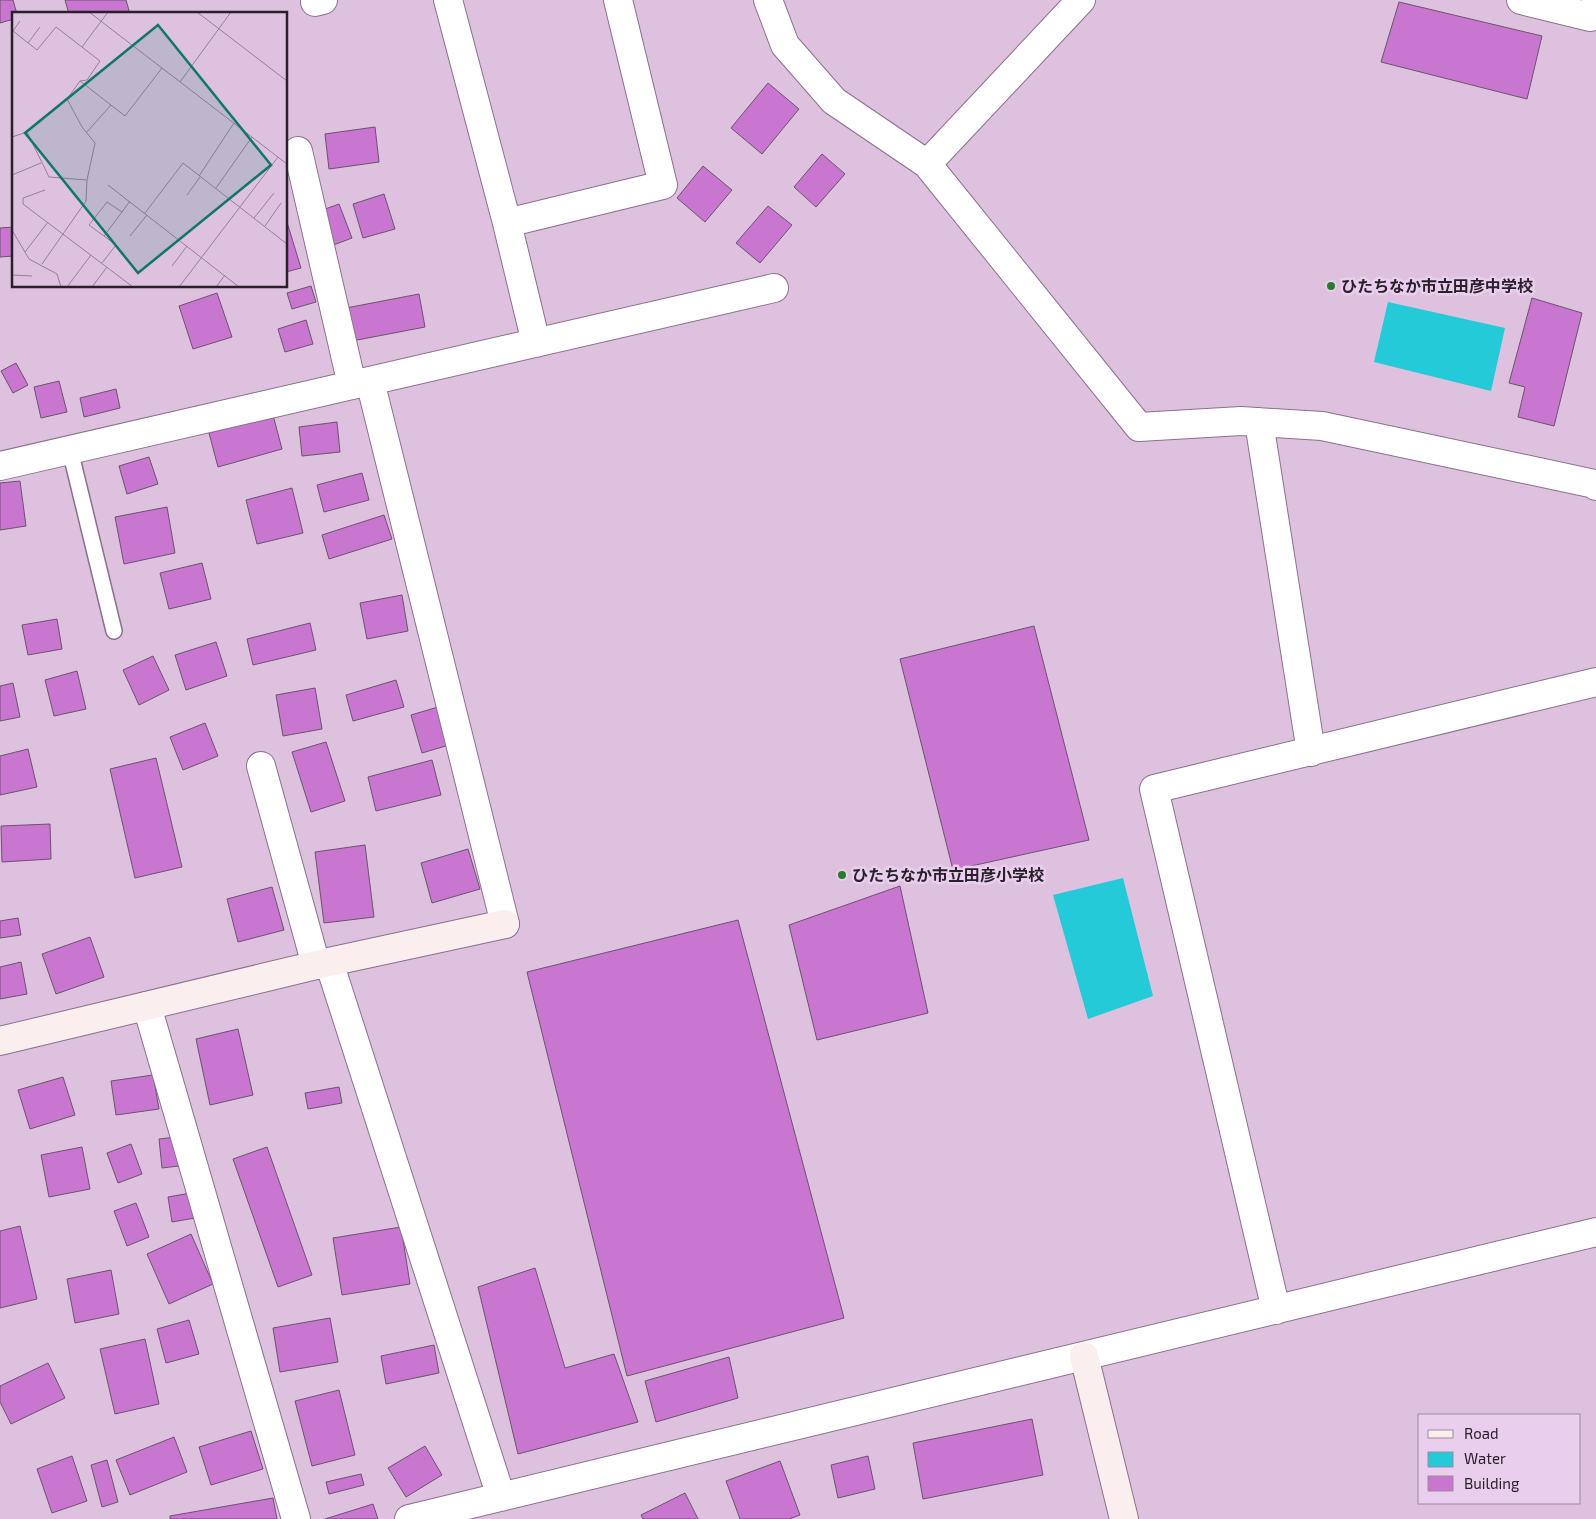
<svg xmlns="http://www.w3.org/2000/svg" width="1596" height="1519" viewBox="0 0 1596 1519" font-family="'Exo 2','Noto Sans JP',sans-serif">
	<style>
		.water { fill: #24cad7 }
		.building { fill: #c976d1; stroke: #6b536d }
		.lines { fill: none; stroke-linecap: round; stroke-linejoin: round }
		.lane-casing { stroke: #8b718d; stroke-width: 18 }
		.street-casing { stroke: #8b718d; stroke-width: 30 }
		.secondary-casing { stroke: #8b718d; stroke-width: 30 }
		.lane { stroke: #fff; stroke-width: 15 }
		.street { stroke: #fff; stroke-width: 28 }
		.secondary { stroke: #fbeeee; stroke-width: 28 }
		.poi-dot { fill: #267c2a; stroke: #eaceed; stroke-width: 2 }
		.labels { text-anchor: middle; stroke-width: 5; stroke-linejoin: round; paint-order: stroke }
		.poi-label { font-size: 16px; font-weight: bold; fill: #2a202b; stroke: #eaceed; text-anchor: start }
		.inset-road { fill: none; stroke: #958197; stroke-width: 1 }
		.view { fill: #0f766e; fill-opacity: 0.15; stroke: #0f766e; stroke-width: 2.5 }
		.inset-edge { fill: none; stroke: #2a202b; stroke-width: 2.5 }
	</style>
	<rect width="100%" height="100%" fill="#ddc1df"/>
	<path class="water" d="M1388,302L1505,328L1491,391L1374,362Z
		M1123,878L1153,996L1088,1019L1053,895Z"/>
	<path class="building" d="M0,0H13L17,14H14V19L0,23Z
		M65,0H126L130,14H69Z
		M1399,2L1542,36L1527,99L1381,62Z
		M768,83L799,109L762,154L731,128Z
		M375,127L379,162L329,169L325,134Z
		M822,154L845,174L816,207L794,187Z
		M703,166L732,190L705,222L677,198Z
		M384,194L395,229L363,238L353,204Z
		M339,204L352,238L323,249L309,215Z
		M768,206L792,225L760,263L736,243Z
		M286,219L301,268L286,272Z
		M14,227V256L0,257V228Z
		M311,286L316,302L292,309L287,293Z
		M217,293L232,337L193,349L179,306Z
		M419,294L425,327L352,341L346,308Z
		M1532,298L1582,313L1554,426L1518,417L1525,387L1509,383Z
		M306,320L313,344L285,352L278,329Z
		M16,363L28,385L13,393L1,371Z
		M59,381L67,412L41,418L34,387Z
		M116,389L120,408L84,417L80,398Z
		M273,415L282,449L218,467L209,433Z
		M337,422L340,452L302,456L299,427Z
		M149,457L158,484L127,494L119,466Z
		M362,473L369,500L324,512L317,485Z
		M20,481L26,526L0,530V483Z
		M292,488L303,533L257,544L246,500Z
		M167,507L175,553L124,564L115,517Z
		M384,515L392,539L329,559L322,535Z
		M202,563L211,599L169,609L160,573Z
		M402,595L408,631L367,639L360,603Z
		M57,619L62,649L28,655L22,625Z
		M310,623L316,650L253,665L247,639Z
		M1034,626L1089,840L953,870L900,659Z
		M216,642L227,676L186,690L175,655Z
		M153,656L169,690L139,705L123,670Z
		M77,671L86,709L54,716L45,680Z
		M396,680L404,707L353,721L346,695Z
		M13,683L20,717L0,721V686Z
		M315,688L322,729L283,736L276,695Z
		M438,707L449,745L422,753L411,715Z
		M205,723L218,756L183,770L170,737Z
		M326,742L345,801L311,812L292,752Z
		M28,749L37,787L0,795V756Z
		M156,758L182,867L135,878L110,769Z
		M432,760L441,795L376,811L368,777Z
		M50,824L51,859L2,862L1,826Z
		M365,845L374,917L324,923L315,852Z
		M468,849L480,889L432,903L421,863Z
		M900,886L928,1013L817,1040L789,925Z
		M272,887L284,930L238,942L227,899Z
		M18,918L21,935L0,938V921Z
		M738,920L844,1318L627,1376L527,972Z
		M90,937L104,977L56,994L42,954Z
		M21,962L27,994L0,999V967Z
		M238,1029L253,1095L210,1105L196,1039Z
		M153,1075L159,1109L116,1115L111,1081Z
		M63,1077L75,1115L30,1129L18,1090Z
		M339,1087L342,1103L308,1109L305,1093Z
		M184,1136L187,1165L162,1168L159,1139Z
		M131,1144L142,1174L118,1183L107,1153Z
		M82,1147L90,1189L49,1197L41,1155Z
		M267,1147L312,1275L278,1287L233,1159Z
		M191,1193L195,1218L172,1222L168,1197Z
		M136,1203L149,1237L127,1246L114,1211Z
		M20,1226L37,1299L0,1308V1231Z
		M401,1227L410,1284L342,1295L333,1238Z
		M191,1234L213,1284L169,1304L147,1254Z
		M535,1268L565,1368L614,1354L638,1422L518,1454L478,1287Z
		M111,1270L119,1314L75,1323L67,1279Z
		M330,1318L338,1362L280,1372L273,1328Z
		M189,1320L199,1354L166,1363L157,1329Z
		M145,1339L159,1404L115,1414L100,1349Z
		M434,1345L439,1373L386,1384L381,1356Z
		M729,1357L738,1398L656,1422L645,1381Z
		M48,1363L65,1398L11,1424L0,1402V1386Z
		M339,1390L355,1455L312,1466L295,1401Z
		M1032,1419L1043,1475L923,1499L913,1443Z
		M251,1431L263,1469L211,1485L199,1447Z
		M174,1437L187,1472L130,1495L116,1460Z
		M425,1446L442,1475L406,1497L388,1468Z
		M72,1456L87,1501L52,1513L37,1469Z
		M868,1456L875,1489L838,1498L831,1465Z
		M107,1460L118,1502L102,1507L91,1465Z
		M780,1461L800,1515L789,1519H740L726,1481Z
		M361,1474L364,1485L329,1494L326,1482Z
		M685,1493L698,1519H643L641,1515Z
		M273,1498L277,1519H170V1516Z
		M373,1504L378,1519H325Z"/>
	<g class="lines">
		<g class="lane-casing">
			<path id="lane" d="M70,450L114,631"/>
		</g>
		<g class="street-casing">
			<path id="street" d="M315,0V2L323,0
				M448,0L507,223
				M768,0L785,45L834,101L927,164L1139,427L1241,421L1322,426L1595,484L1596,486
				M1521,0L1590,17L1596,2
				M298,151L352,385
				M927,164L1081,0
				M536,343L507,223L663,185L618,0
				M370,381L505,924
				M1259,422L1311,752
				M0,466L774,288
				M261,766L316,965
				M329,962L501,1497
				M147,1006L296,1519
				M1276,1310L1154,789L1596,682
				M409,1519L1596,1232"/>
		</g>
		<g class="secondary-casing">
			<path id="secondary" d="M0,1041L329,962L505,924
				M1084,1356L1124,1519"/>
		</g>
		<use href="#lane" class="lane"/>
		<use href="#street" class="street"/>
		<use href="#secondary" class="secondary"/>
	</g>
	<g class="poi-dot">
		<circle cx="1331" cy="286" r="5"/>
		<circle cx="842" cy="875" r="5"/>
	</g>
	<g class="labels">
		<g class="poi-label">
			<text x="1341" y="292">ひたちなか市立田彦中学校</text>
			<text x="852" y="881">ひたちなか市立田彦小学校</text>
		</g>
	</g>
	<g transform="translate(12 12)">
		<rect width="275" height="275" fill="#ddc1df"/>
		<path class="inset-road" d="M77,0L275,152M185,0L275,69M8,9L1,19L25,38L44,15L88,49L75,68L68,69L55,87L70,115L83,131L75,168L74,189L30,252M16,31L28,15M70,35L96,0M68,69L113,104L150,56M168,70L219,0M74,121L99,93M0,125L15,120L37,165L75,168M0,163L29,151M187,164L222,111M96,173L227,275M204,176L240,125M33,178L11,186V192L121,275M175,183L188,165M133,201L171,151L275,232M242,206L262,181M253,214L269,191M0,218L17,247L45,262L49,275M92,224L110,200M118,224L135,203M13,240L36,210M90,251L104,233L77,213L95,190L110,200L118,189M160,254L175,234M0,263L20,264M55,275L79,243M80,275L95,255M167,275L266,145M204,275L213,263"/>
		<path class="view" d="M146,13L259,153L126,261L13,121Z"/>
		<rect width="275" height="275" class="inset-edge"/>
	</g>
	<rect x="1418" y="1414" width="162" height="90" fill="#eaceed" stroke="#9d889f"/>
	<rect x="1428" y="1430" width="25" height="8" fill="#fbeeee" stroke="#9d889f"/>
	<text x="1464" y="1439" font-size="15" fill="#2a202b">Road</text>
	<rect x="1428" y="1452" width="25" height="15" fill="#24cad7" stroke="#9d889f"/>
	<text x="1464" y="1464" font-size="15" fill="#2a202b">Water</text>
	<rect x="1428" y="1476" width="25" height="15" fill="#c976d1" stroke="#9d889f"/>
	<text x="1464" y="1489" font-size="15" fill="#2a202b">Building</text>
</svg>
